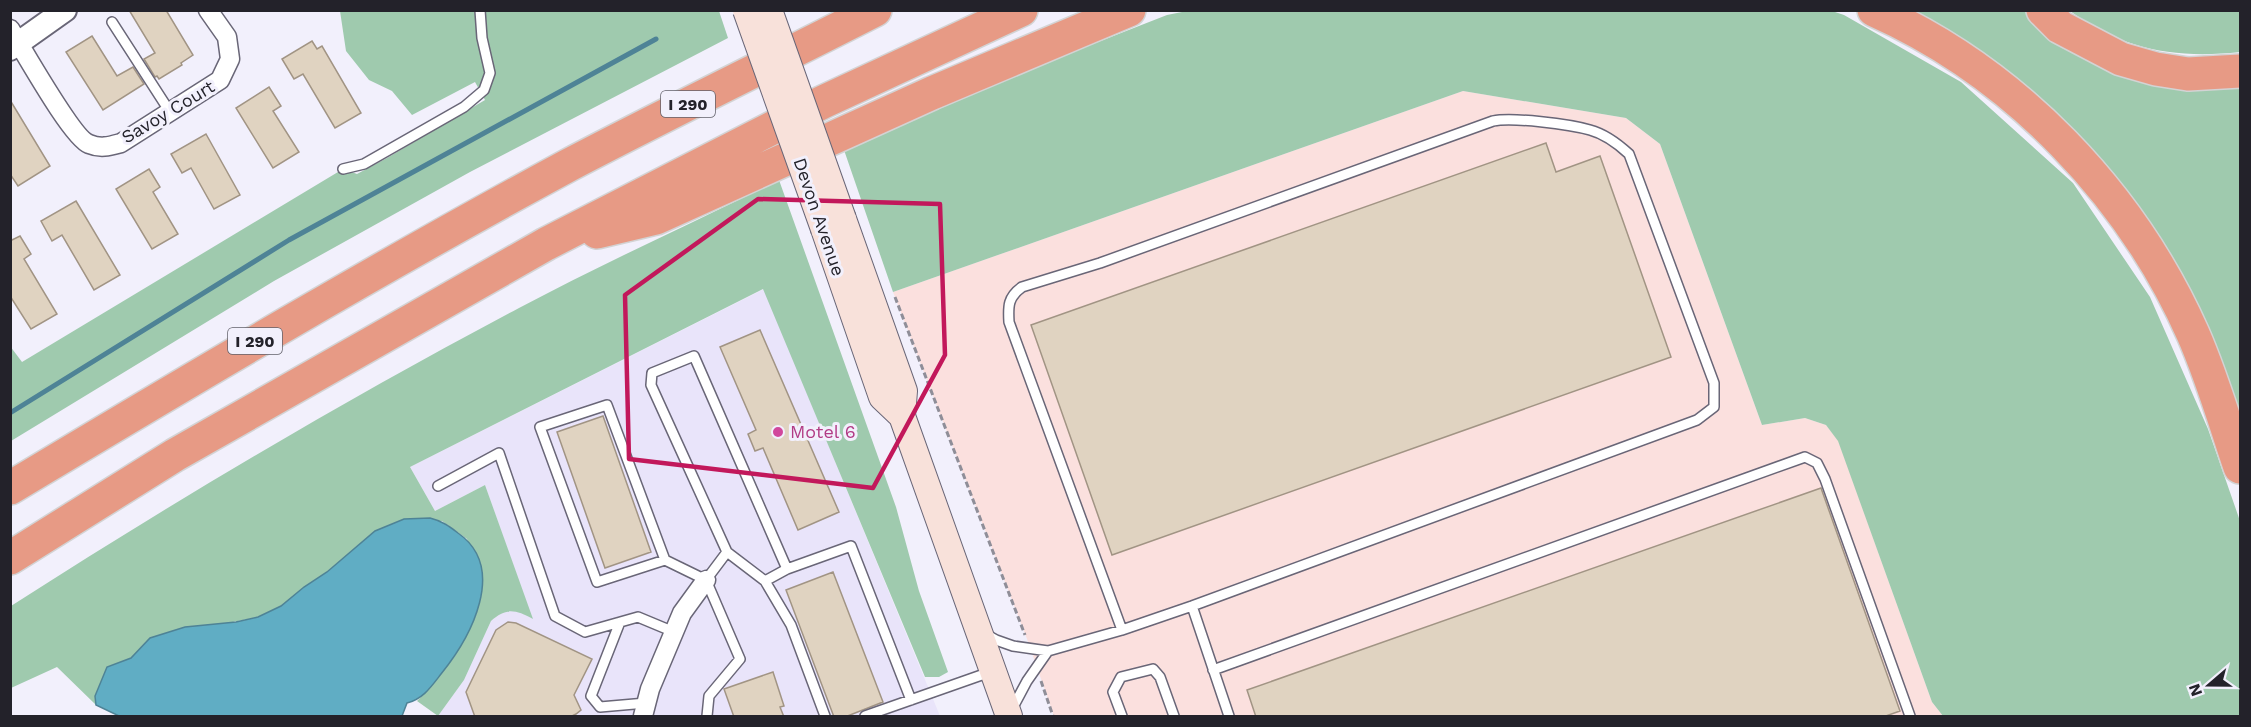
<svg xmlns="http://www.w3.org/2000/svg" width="2251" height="727" viewBox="0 0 2251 727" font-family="'Work Sans',sans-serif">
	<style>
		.commercial { fill: #e9e4fa }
		.industrial { fill: #fbe0de }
		.green { fill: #9fcaae }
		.water { fill: #60adc4; stroke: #4e8396; stroke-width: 1.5 }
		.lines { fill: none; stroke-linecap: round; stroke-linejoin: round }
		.stream { stroke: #4e8396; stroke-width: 5 }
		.building { fill: #e0d3c1; stroke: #a19484; stroke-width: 1.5 }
		.service-casing { stroke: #696677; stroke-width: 12 }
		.minor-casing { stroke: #696677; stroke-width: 21 }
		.tertiary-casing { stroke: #696677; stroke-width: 26 }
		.secondary-casing { stroke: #696677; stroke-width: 28 }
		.motorway-casing { stroke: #d3d3d4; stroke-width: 36 }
		.path { stroke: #8f8e98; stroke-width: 3; stroke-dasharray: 6 3; stroke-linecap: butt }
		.service { stroke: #fff; stroke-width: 9 }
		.minor { stroke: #fff; stroke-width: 18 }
		.tertiary { stroke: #fff; stroke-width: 22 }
		.secondary { stroke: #f8e1da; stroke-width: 26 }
		.motorway { stroke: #e79a85; stroke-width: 33 }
		.secondary-bridge-casing { stroke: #696677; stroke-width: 28; stroke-linecap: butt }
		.secondary-bridge { stroke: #f8e1da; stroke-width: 26 }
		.marked { fill: none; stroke: #c2185b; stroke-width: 4.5; stroke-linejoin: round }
		.hotel-dot { fill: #d1479c; stroke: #f2f0fc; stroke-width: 2 }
		.labels { text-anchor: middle; stroke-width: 6; stroke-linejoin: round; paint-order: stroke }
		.shield { fill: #f2f0fc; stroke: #616069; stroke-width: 1.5 }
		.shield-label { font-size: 16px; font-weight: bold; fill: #23222a }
		.street-label { font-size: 18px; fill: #23222a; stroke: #f2f0fc }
		.hotel-label { font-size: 18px; fill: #b23c85; stroke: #f2f0fc; text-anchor: start }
	</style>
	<rect width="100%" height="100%" fill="#f2f0fc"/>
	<path class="commercial" d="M764,289L940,716H438L464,680L491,621L498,615L507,611L516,610L532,618L485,485L435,511L410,467Z"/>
	<path class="industrial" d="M1463,91L1626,118L1660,144L1762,425L1805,418L1826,425L1838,440L1932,702L1943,716H1054L1027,639L893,292Z"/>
	<path class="green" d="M1829,10L1844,15L1961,82L2073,183L2150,297L2208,429L2240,521V716H1943L1932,702L1838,441L1826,425L1805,418L1762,425L1660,144L1626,118L1463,91L893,292L844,150L1052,60L1167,15L1187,11Z
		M340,11H719L728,38L470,172L274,281L11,441L10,346L22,362L343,169L357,174L387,158L485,100L475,82L412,115L392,91L369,80L346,51Z
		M1907,11H2024L2056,40L2240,86V427L2168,255Z
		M2070,11H2240V52C2176,59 2123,50 2070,11Z
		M779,180L896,507L919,591L948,672L939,677H925L763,289L410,467L435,511L485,485L533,619C516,610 506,607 491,621L464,680L438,716L417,701L425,693L455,656L476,615L482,592L467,539L442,521L375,531L327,572L304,587L281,606L258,617L150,638L131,658L107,667L95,696L96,705L57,667L11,688V606C176,500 345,400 519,308C604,263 692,223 779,180Z"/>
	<path class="water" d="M430,518C442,521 449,526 458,533C508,568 471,637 441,674C431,687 423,699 407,703L402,716H119L96,705L95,696L107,667L131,658L150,638L185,627L236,622L258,617L281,606L304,587L327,572L375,531L404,519Z"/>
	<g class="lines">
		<path class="stream" d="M10,413L289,240L656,39"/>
	</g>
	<path class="building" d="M129,10H166L193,55L181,63L182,65L159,79L157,76L155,77L144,59L155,53Z
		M92,36L117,76L133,67L144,84L103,110L66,52Z
		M312,41L317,49L322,46L361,113L335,128L303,74L294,79L282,59Z
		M269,87L281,106L273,111L299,152L273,168L236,108Z
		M10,100L50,166L18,186L10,174Z
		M206,134L240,195L214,209L191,168L182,173L171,154Z
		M1546,143L1556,172L1600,156L1671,357L1112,555L1031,325Z
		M149,169L160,187L153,192L178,234L152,249L116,189Z
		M76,201L120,275L94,290L62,235L52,241L41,221Z
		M20,236L31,254L24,259L57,314L31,329L10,296V237L12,240Z
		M760,330L839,512L798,530L763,448L755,451L748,434L756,430L720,347Z
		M603,416L651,552L605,568L557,432Z
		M1821,488L1900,711L1883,717H1256L1247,690Z
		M833,572L883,702L845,717H834L786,590Z
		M508,622L516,623L592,659L574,695L581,710L576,714L570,717H475L466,692L496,630Z
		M773,672L784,706L780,707L784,717H734L724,689Z"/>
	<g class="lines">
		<g class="service-casing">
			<path id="service" d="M112,22L170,112
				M343,169L364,164L464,107L484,90L490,73L482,38L480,10
				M438,486L499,453L555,616L585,632L638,617L674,632
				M727,552L651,385L652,373L694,356L787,569L851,546L911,700
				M665,560L607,405L540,427L597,582L665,560L706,580L740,659L709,696L707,716
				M706,580L727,552L765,581L791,625L825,716
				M765,581L787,569
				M1192,606L1229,716
				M620,622L591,696L600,707L646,703
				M987,635L996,640L1013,646L1048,651L1122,630L1192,606L1697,420L1714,407V383L1629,154C1617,143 1605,134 1590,130C1569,124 1512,117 1493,121L1100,263L1022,287C1008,297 1008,306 1009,322L1122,630
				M1213,670L1805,457L1817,463L1825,479L1910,716
				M1011,711L1027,681L1048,651
				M865,716L993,671
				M1122,716L1113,692L1121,677L1153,669L1160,677L1174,716"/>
		</g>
		<g class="minor-casing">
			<path id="minor" d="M10,29C23,49 72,138 89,144C101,149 110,146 121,143L220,80L230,59L227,37L208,10
				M643,716L650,689L682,613L706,580"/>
		</g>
		<g class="tertiary-casing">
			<path id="tertiary" d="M10,49L65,10"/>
		</g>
		<g class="secondary-casing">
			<path id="secondary" d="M843,219L904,391L902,416L1009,716
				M824,229L882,397L902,416"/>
		</g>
		<g class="motorway-casing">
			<path id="motorway" d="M1874,10C2015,73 2131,194 2193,334C2212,377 2225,423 2240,467
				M2043,10L2060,27L2121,59L2156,69L2188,74L2240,71
				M597,232L656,218L932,93L1129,10
				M10,488C195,377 380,267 569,165C670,112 773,62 875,10
				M10,558L175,455L546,244L823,102L1021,10"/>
		</g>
		<path class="path" d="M895,297L1025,635
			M1041,681L1053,716"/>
		<use href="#service" class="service"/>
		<use href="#minor" class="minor"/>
		<use href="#tertiary" class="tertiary"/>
		<use href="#secondary" class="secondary"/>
		<use href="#motorway" class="motorway"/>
		<g class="secondary-bridge-casing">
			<path id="secondary-bridge" d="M746,10L824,229
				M769,10L843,219"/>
		</g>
		<use href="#secondary-bridge" class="secondary-bridge"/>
	</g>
	<path class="marked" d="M758,199L940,204L945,355L873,488L629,459L625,295Z"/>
	<circle class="hotel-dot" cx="778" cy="432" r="6"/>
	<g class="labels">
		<g class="shield">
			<rect x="661" y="91" width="54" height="26" rx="4.5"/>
			<rect x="228" y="328" width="54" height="26" rx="4.5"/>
		</g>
		<g class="shield-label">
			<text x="688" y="110">I 290</text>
			<text x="255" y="347">I 290</text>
		</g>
		<g class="street-label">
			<text transform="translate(168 112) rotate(-31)" y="6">Savoy Court</text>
			<text transform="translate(819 217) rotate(71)" y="6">Devon Avenue</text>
		</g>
		<g class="hotel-label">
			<text x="790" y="438">Motel 6</text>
		</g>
	</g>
	<rect width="2251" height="727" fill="none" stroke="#23222a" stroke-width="24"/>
	<g transform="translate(2209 685) rotate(250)" stroke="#f2f0fc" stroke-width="4.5" paint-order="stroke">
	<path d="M0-4.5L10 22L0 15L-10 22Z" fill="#23222a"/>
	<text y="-9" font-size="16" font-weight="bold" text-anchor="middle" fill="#23222a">N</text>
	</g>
</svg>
